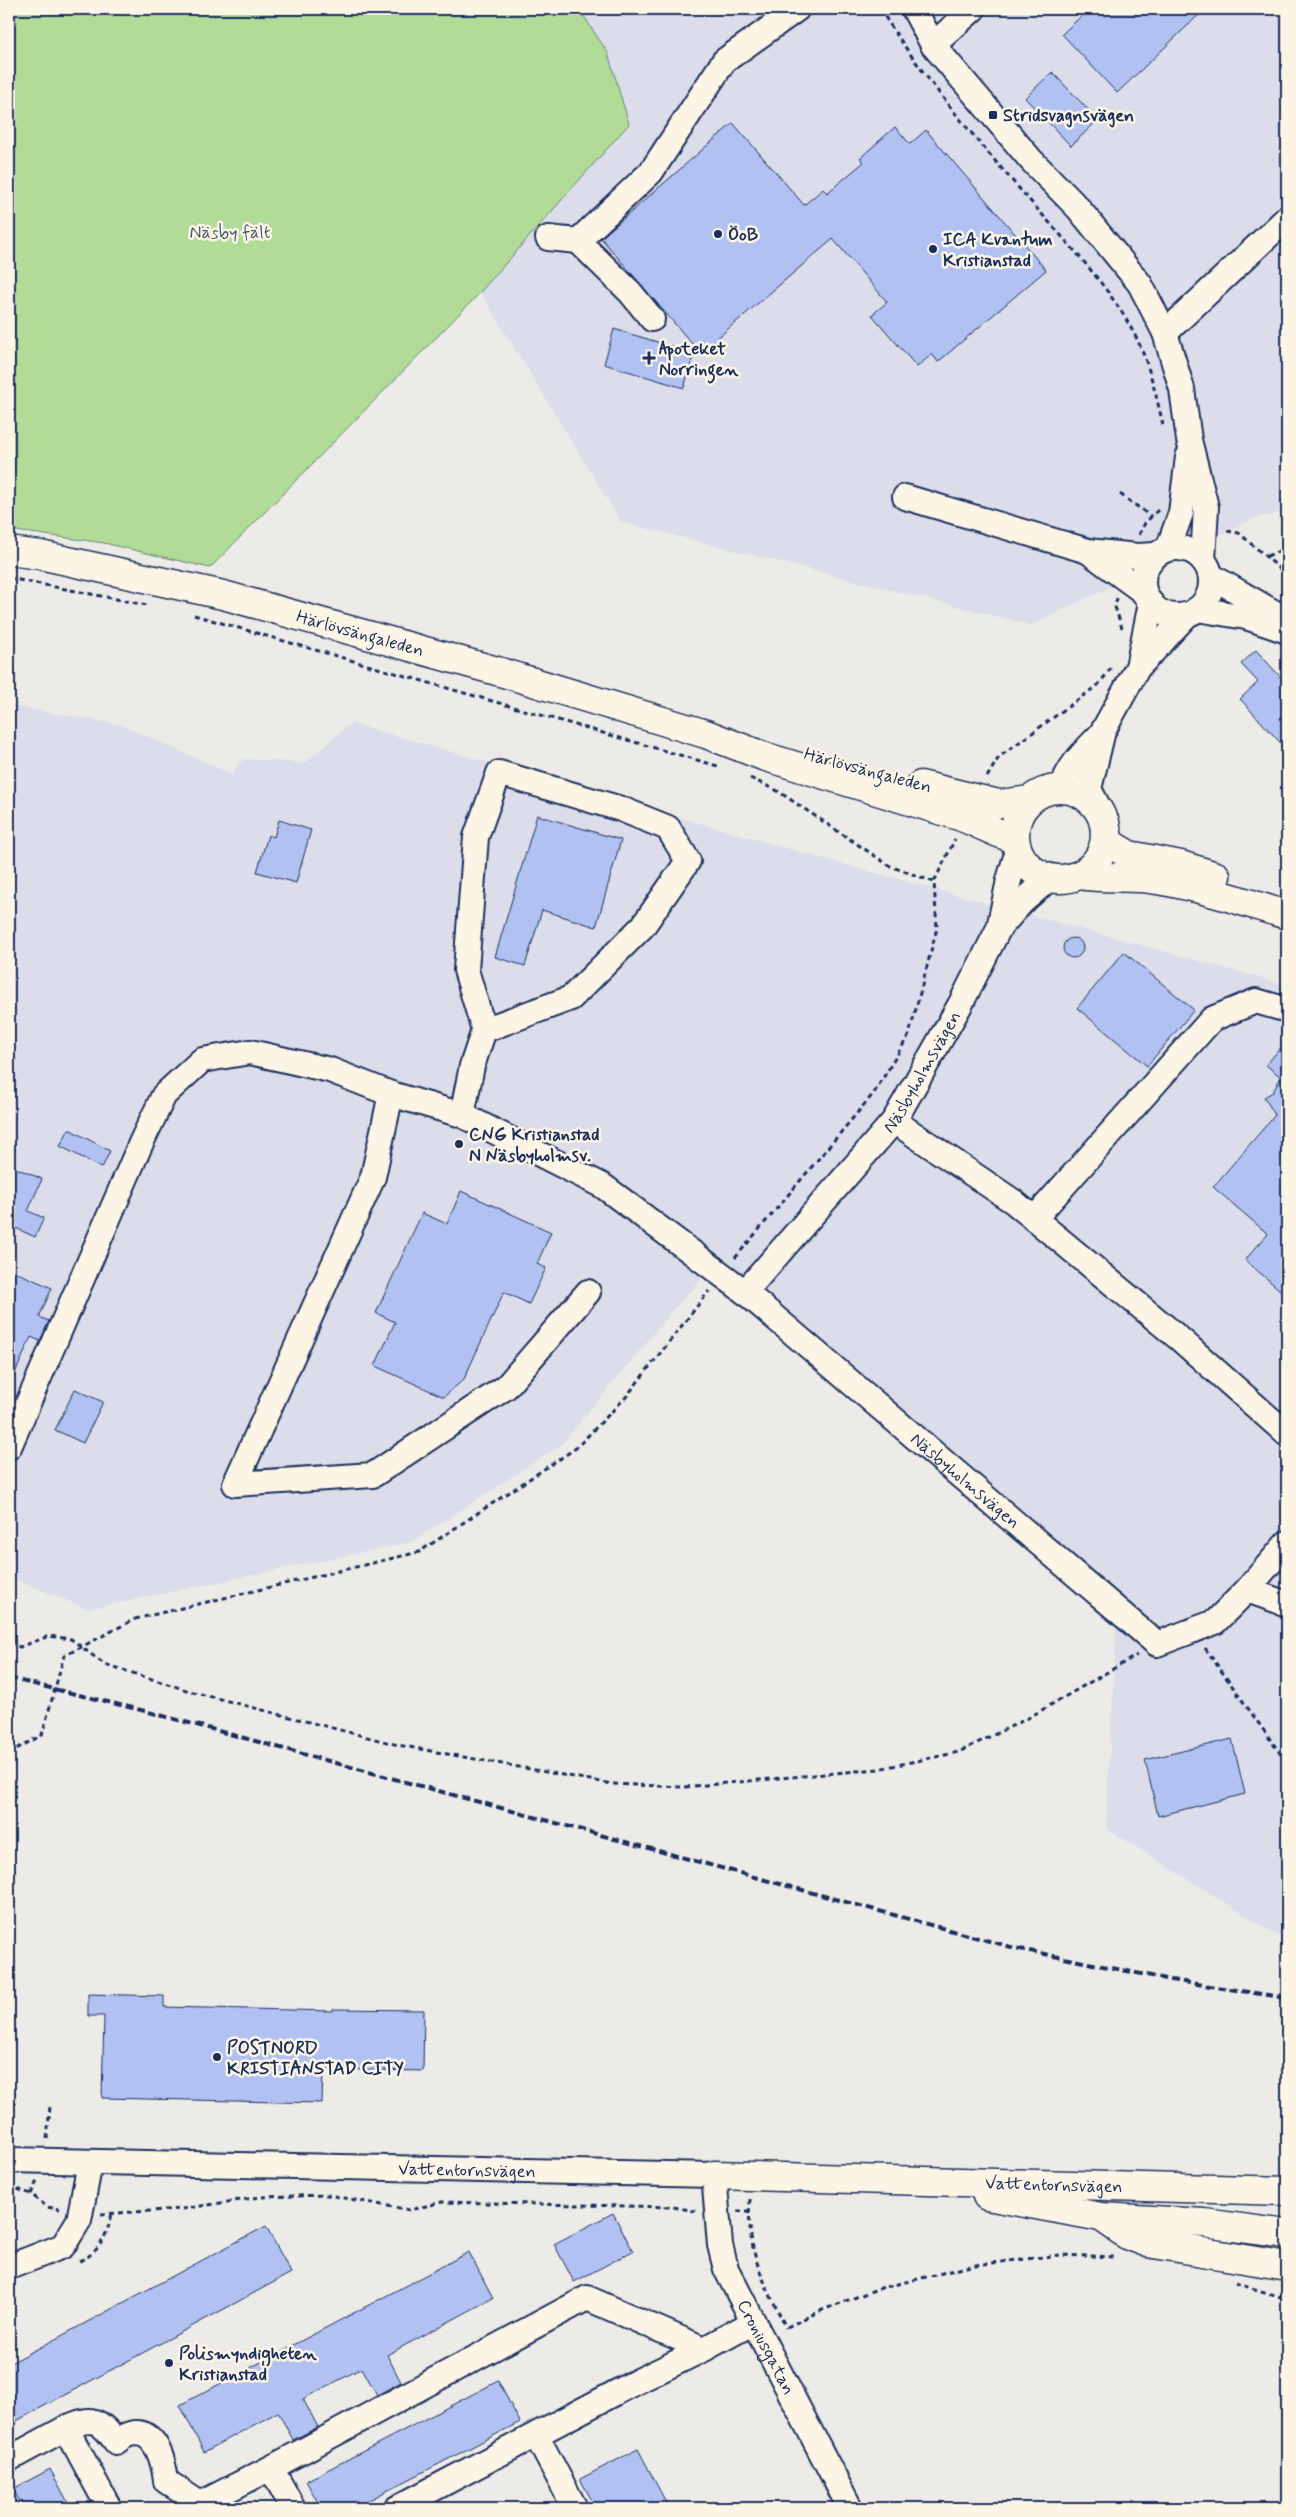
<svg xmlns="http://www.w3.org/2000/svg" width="1296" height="2517" viewBox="0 0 1296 2517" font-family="Mynerve,sans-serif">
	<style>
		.built { fill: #dbdeea }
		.green { fill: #b2db98; stroke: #66857b }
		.building { fill: #b1c1f1; stroke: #1b2f5e }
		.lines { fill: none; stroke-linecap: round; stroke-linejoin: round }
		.minor-casing { stroke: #1b2f5e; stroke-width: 28 }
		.major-casing { stroke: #1b2f5e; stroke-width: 31 }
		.path { stroke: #1b2f5e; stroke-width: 3; stroke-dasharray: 5 4; stroke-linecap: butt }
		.minor { stroke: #fcf5e5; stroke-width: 24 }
		.major { stroke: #fcf5e5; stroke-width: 28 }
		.rail { stroke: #1b2f5e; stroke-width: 4; stroke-dasharray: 8 4; stroke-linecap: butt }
		.path-bridge { stroke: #1b2f5e; stroke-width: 3; stroke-dasharray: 5 4; stroke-linecap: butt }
		.poi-dot { fill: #1b2f5e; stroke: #fcf5e5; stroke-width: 2 }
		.labels { text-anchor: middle; stroke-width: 5; stroke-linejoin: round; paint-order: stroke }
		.poi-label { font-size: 18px; font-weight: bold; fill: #1b2f5e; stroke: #fcf5e5; text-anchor: start }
		.park-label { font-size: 18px; fill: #415a6c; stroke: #fcf5e5 }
		.street-label { font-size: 18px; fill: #1b2f5e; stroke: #fcf5e5 }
	</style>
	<rect width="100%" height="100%" fill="#edebe7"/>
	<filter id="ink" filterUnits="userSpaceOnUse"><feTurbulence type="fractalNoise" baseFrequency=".02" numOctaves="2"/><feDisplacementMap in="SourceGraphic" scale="10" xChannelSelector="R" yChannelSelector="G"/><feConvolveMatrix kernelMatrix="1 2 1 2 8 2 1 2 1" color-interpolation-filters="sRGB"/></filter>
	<g filter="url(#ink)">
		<path class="built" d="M569,9H1287V511L1253,519L1031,625L621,522L479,290Z
			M9,705L122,725L231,774L243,759L305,763L351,723L814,856L1287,985V1941L1106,1828L1118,1593L720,1260L680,1302L561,1445L412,1542L88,1609L9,1577Z"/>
		<path class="green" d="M9,9H579L608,53L629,124L475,298L210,568L104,543L9,530Z"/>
		<path class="building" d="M1089,9H1205L1117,93L1062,34Z
			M1052,72L1098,120L1071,146L1025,98Z
			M733,123L804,205L823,189L827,193L864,162L860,158L895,127L910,144L926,130L1046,270L938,362L932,354L917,367L872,315L887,302L833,239L700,353L601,238Z
			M614,329L694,353L684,388L604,364Z
			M1256,650L1287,684V750L1240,699L1258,682L1241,664Z
			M537,815L621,840L596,927L542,910L525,966L495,957Z
			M279,820L311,830L296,883L257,872L268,835L274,837Z
			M1063 948a10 10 0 1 1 20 0a10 10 0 1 1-20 0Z
			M1124,952L1194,1010L1147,1066L1077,1008Z
			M1287,1040V1296L1245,1260L1268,1234L1213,1187L1275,1115L1264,1097L1273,1092L1281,1077L1266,1065Z
			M69,1129L110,1151L102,1168L60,1146Z
			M9,1165L42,1179L28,1211L44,1218L35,1237L9,1225Z
			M461,1191L551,1232L537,1264L546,1268L529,1304L504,1292L464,1379L444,1397L375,1366L395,1322L376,1313L422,1213L447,1224Z
			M9,1269L52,1288L39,1317L49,1321L40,1341L31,1337L9,1387Z
			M75,1389L103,1402L83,1443L55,1430Z
			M1232,1739L1245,1794L1158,1816L1145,1760Z
			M88,1994L164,1996V2007L333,2011V2009L424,2010L423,2071L323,2069L322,2103L102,2098L104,2016H88Z
			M613,2213L633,2251L574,2282L554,2244Z
			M266,2226L291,2273L9,2425V2364Z
			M469,2252L493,2298L387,2355L401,2382L377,2395L362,2368L303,2399L318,2427L293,2440L278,2412L204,2452L180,2405Z
			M498,2381L520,2422L354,2508H321L306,2481Z
			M638,2449L669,2508H596L580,2479Z
			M50,2469L71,2508H23L13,2489Z"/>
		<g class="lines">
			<g class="minor-casing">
				<g id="minor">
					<path d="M914,9L933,45L1031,160L1078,208L1140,284L1165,333L1182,389L1189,440L1206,507L1203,560"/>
					<path d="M933,45L973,9"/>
					<path d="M548,238L578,241L651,172L724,61L797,9"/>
					<path d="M578,241L630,292L652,319"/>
					<path d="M1165,333L1287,218"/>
					<path d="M905,497L1088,551L1137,556L1156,555"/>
					<circle cx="1177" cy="582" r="34"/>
					<path d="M1168,549L1181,513L1188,457"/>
					<path d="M1089,552L1145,593"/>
					<path d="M1211,576L1287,620"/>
					<path d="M1197,609L1246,617L1287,631"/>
					<path d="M1138,667C1156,650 1170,632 1187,615"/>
					<path d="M1062,788C1068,766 1086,750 1101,734"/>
					<path d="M1101,812L1089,789L1103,731L1138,667L1151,603"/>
					<path d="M1000,927L1021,903L1050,878"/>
					<path d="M391,1094L373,1177L235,1484L373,1475L506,1387L588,1292"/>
					<path d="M462,1115L472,1066L484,1030L466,970L476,837L499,773L621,809L668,828L688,861L643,926L571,998L484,1030"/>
					<path d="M894,1121L1014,1202L1181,1340L1287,1434"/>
					<path d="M1034,1219L1212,1019L1256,1001L1287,1010"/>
					<path id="s1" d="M745,1292L1157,1644L1215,1622L1247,1590L1287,1543"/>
					<path id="s2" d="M9,1447L141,1143L164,1095L202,1060L250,1052L330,1070L391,1094L462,1115L603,1186L745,1292L894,1121L960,1005L999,928L1009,880L1018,850"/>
					<path d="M1247,1590L1287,1604"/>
					<path id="s3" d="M9,2160L714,2175L720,2245L726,2269L850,2508"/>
					<path d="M9,2267L63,2246L79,2220L90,2163"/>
					<path d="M66,2428C92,2416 99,2419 116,2442C120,2439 125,2435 130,2434C156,2427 164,2463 166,2481L200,2504L271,2468L587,2298L704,2349L752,2323"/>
					<path d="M536,2435L575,2508"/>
					<path d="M9,2459L66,2428L109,2508"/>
					<path d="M271,2468L293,2508"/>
					<path d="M397,2508L636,2382L704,2349"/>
				</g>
			</g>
			<g class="major-casing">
				<g id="major">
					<path id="s4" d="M9,551L40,555L223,595L497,671L706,734L763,756L959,816C978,823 995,833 1015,839"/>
					<path d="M921,785L999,804L1030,800"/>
					<circle cx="1060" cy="834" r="45"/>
					<path d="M1105,822L1109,843L1129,855L1181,865L1216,876"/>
					<path d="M1080,875C1106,880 1132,875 1157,880C1201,887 1244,902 1287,915"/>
					<path id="s5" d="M714,2175L1287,2191"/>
					<path d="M987,2196L1101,2217L1204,2223L1287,2234"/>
					<path d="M1104,2219L1127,2235L1148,2243L1287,2266"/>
				</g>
			</g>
			<path class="path" d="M880,9C922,76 972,135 1024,194C1065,241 1116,291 1141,348C1151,373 1157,399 1163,425
				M1120,494L1152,517
				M1227,531L1239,533L1287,575
				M1139,535L1145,523L1158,510
				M1267,556L1287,548
				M9,578L147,605
				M1117,598L1115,607L1122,628
				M194,615L721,767
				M987,777L999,757L1098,685L1112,667
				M750,778L776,790L890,866L934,882
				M735,1258L874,1093L909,1035L937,928L934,882L955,839
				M135,1619L419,1552L576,1448L626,1397L709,1291
				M9,1643L20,1647L49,1636L71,1639L104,1664L193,1692L398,1745L612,1784L684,1787L878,1769L959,1752L1028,1718L1137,1655
				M1205,1648L1287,1763
				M47,2139L50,2106
				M9,2186L31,2194L47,2207L60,2209
				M31,2194L37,2181
				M750,2199C746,2253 764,2281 786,2328
				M737,2211H749
				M101,2214L182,2209L260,2197L328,2195L410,2210L442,2202L673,2207L696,2211
				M79,2261C101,2252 106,2236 112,2214
				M1235,2283L1287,2299
				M787,2327L820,2311L877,2289L975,2265L1060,2255L1116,2257"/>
			<use href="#minor" class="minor"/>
			<use href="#major" class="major"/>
			<path class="rail" d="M9,1678L145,1711L1015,1948L1171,1980L1287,1998"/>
			<path class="path-bridge" d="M9,1753L42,1735L64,1656L135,1619"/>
		</g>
	</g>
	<g class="poi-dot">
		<rect x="988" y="110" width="10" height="10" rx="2.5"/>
		<circle cx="718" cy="234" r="5"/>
		<circle cx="933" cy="249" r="5"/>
		<path d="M646.5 350.5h5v5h5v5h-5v5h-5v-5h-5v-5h5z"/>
		<circle cx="459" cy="1144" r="5"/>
		<circle cx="217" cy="2057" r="5"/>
		<circle cx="169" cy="2363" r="5"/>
	</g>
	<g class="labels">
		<g class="poi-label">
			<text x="1003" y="121">Stridsvagnsvägen</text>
			<text x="728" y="240">ÖoB</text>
			<text x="943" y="245">ICA Kvantum<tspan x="943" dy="21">Kristianstad</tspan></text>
			<text x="659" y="354">Apoteket<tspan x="659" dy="21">Norringen</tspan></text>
			<text x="469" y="1140">CNG Kristianstad<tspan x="469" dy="21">N Näsbyholmsv.</tspan></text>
			<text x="227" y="2053">POSTNORD<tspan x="227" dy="21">KRISTIANSTAD CITY</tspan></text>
			<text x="179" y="2359">Polismyndigheten<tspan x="179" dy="21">Kristianstad</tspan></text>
		</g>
		<g class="park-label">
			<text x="230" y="238">Näsby fält</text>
		</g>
		<g class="street-label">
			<text dy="6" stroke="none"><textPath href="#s4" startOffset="361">Härlövsängaleden</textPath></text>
			<text transform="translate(868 770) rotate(15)" y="6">Härlövsängaleden</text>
			<text dy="6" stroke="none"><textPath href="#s2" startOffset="1325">Näsbyholmsvägen</textPath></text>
			<text dy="6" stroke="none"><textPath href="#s1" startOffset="290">Näsbyholmsvägen</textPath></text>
			<text dy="6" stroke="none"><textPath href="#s3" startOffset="458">Vattentornsvägen</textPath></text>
			<text dy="6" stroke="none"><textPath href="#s5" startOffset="340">Vattentornsvägen</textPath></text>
			<text dy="6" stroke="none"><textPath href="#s3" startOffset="888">Croniusgatan</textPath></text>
		</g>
	</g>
	<rect width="1296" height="2517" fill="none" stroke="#fcf5e5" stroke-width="30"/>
	<rect x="15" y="15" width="1266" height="2487" fill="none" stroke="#1b2f5e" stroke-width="2" filter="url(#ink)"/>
</svg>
